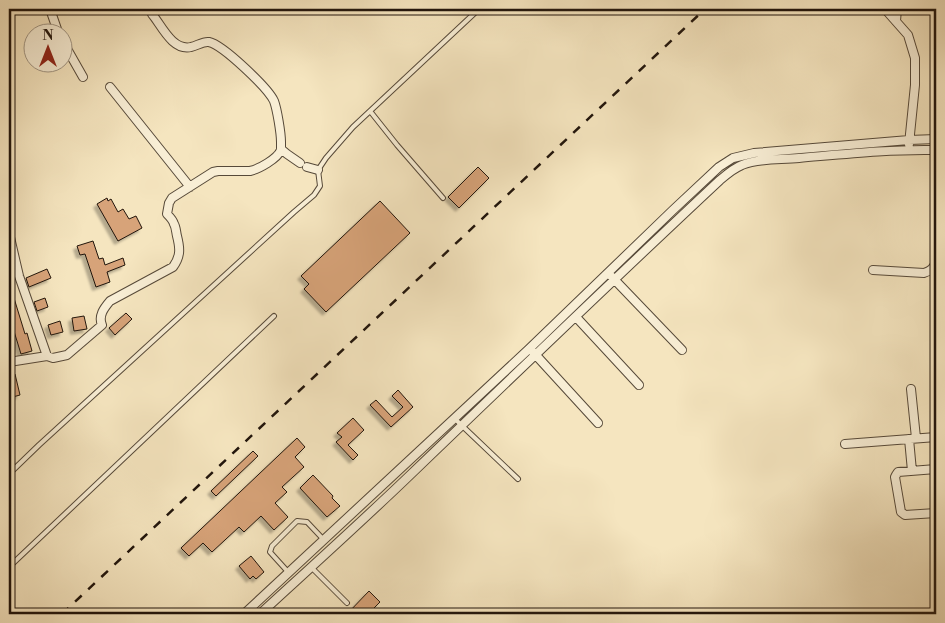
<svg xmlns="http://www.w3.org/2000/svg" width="945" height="623" viewBox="0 0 945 623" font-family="'Libre Bodoni',serif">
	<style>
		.building { fill: #d7a379; stroke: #21150c; filter: url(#shadow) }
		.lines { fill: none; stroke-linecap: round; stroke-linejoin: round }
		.service-casing { stroke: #564939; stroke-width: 6 }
		.minor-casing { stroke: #564939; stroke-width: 10 }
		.service { stroke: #f8eed5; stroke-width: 4 }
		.minor { stroke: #f8eed5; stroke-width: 8 }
		.rail { stroke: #21150c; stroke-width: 2.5; stroke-dasharray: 9 9; stroke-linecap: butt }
	</style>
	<defs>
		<filter id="shadow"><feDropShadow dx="-3.5" dy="3.5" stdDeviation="1" flood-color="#0004"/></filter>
	</defs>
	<rect width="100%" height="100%" fill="#f5e5bf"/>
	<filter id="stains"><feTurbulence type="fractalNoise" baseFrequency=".004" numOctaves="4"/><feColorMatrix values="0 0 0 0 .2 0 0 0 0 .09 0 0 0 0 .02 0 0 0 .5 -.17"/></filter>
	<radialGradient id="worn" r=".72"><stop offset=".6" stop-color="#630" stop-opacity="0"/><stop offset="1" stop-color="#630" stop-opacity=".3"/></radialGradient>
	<path class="building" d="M478,167L489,178L459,208L448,197Z
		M107,198L108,201L111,199L118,212L123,209L129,219L136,216L142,228L118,241L97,204Z
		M380,201L410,233L326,312L304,289L309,284L301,276Z
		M93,241L99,259L103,258L105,265L123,258L125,265L107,272L110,282L96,287L85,254L80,255L77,246Z
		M47,269L51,278L29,287L26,278Z
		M9,285H10L25,334L27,333L32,351L21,354L13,328L9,329Z
		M45,298L48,307L37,311L34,302Z
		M126,313L132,319L115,335L109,328Z
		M84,316L87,329L74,331L72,318Z
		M60,321L63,332L51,335L48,325Z
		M15,374L20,395L9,398V375Z
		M398,390L413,407L391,427L370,405L376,400L392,417L403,407L392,396Z
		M353,418L364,430L348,445L358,455L353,460L336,442L342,437L337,433Z
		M297,438L305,447L295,457L304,467L282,487L287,492L275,503L288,517L274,530L261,516L244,532L239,527L212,552L203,543L189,556L181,548Z
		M253,451L258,456L216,496L211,491Z
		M313,475L333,496L332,498L340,506L327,517L300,488Z
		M251,556L264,572L256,579L253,576L250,579L239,566Z
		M369,591L380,602L368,614H347Z"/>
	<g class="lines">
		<g class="service-casing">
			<path id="service" d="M370,111L397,145L443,198
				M455,419L518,479
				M9,474L39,445L294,212L314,195L320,186L318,170L326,158L353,127L479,9
				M9,567L274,316
				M311,567L347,603
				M289,573L270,552L272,546L297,521L307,522L324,540"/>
		</g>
		<g class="minor-casing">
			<path id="minor" d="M50,9L58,32
				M885,9L908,35L915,58V85L909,144
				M9,14L14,9
				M896,21L897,9
				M62,40L83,77
				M110,87L190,187
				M281,149L287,154L300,163
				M307,167L318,170
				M9,233L19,276L47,356
				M873,270L924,273C931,271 934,268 936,261
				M611,276L682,350
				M576,317L639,385
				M533,352L598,423
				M9,362L47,356L53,358L67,355L102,325C98,316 104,308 110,301L173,267C181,256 180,248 177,236C176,232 176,227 174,224C173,220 170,217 167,214L169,203L172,198L213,172L218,171H250C259,169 277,159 281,150C281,148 281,144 281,142C281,133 277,109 274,101C268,88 223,45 209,42C203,41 197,46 191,47C174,51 163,29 155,18L152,14V9
				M911,389L916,438
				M909,439L912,471
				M845,444L936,437
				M936,469L898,472L896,475L895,477L901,512L905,515L936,513
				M244,614L529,349L673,210L719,167L733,158L754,153L909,140L936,139
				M260,614C309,569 359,524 407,478C511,378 615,278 720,180C727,174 734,168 742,165C759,158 781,160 799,158C845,154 890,149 936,150"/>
		</g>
		<use href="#service" class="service"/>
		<use href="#minor" class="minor"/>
		<path class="rail" d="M62,614L705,9"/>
	</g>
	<rect width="945" height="623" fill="none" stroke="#f5e5bf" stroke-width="30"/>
	<rect x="10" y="10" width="925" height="603" fill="none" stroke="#21150c" stroke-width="2.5"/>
	<rect x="15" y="15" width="915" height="593" fill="none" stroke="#21150c"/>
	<g transform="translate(48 48)"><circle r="24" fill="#f8eed5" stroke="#a29785"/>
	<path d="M0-4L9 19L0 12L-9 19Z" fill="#8f2418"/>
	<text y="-8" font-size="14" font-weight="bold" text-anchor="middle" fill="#21150c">N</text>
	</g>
	<rect width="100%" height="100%" filter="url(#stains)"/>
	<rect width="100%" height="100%" fill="url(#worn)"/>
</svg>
